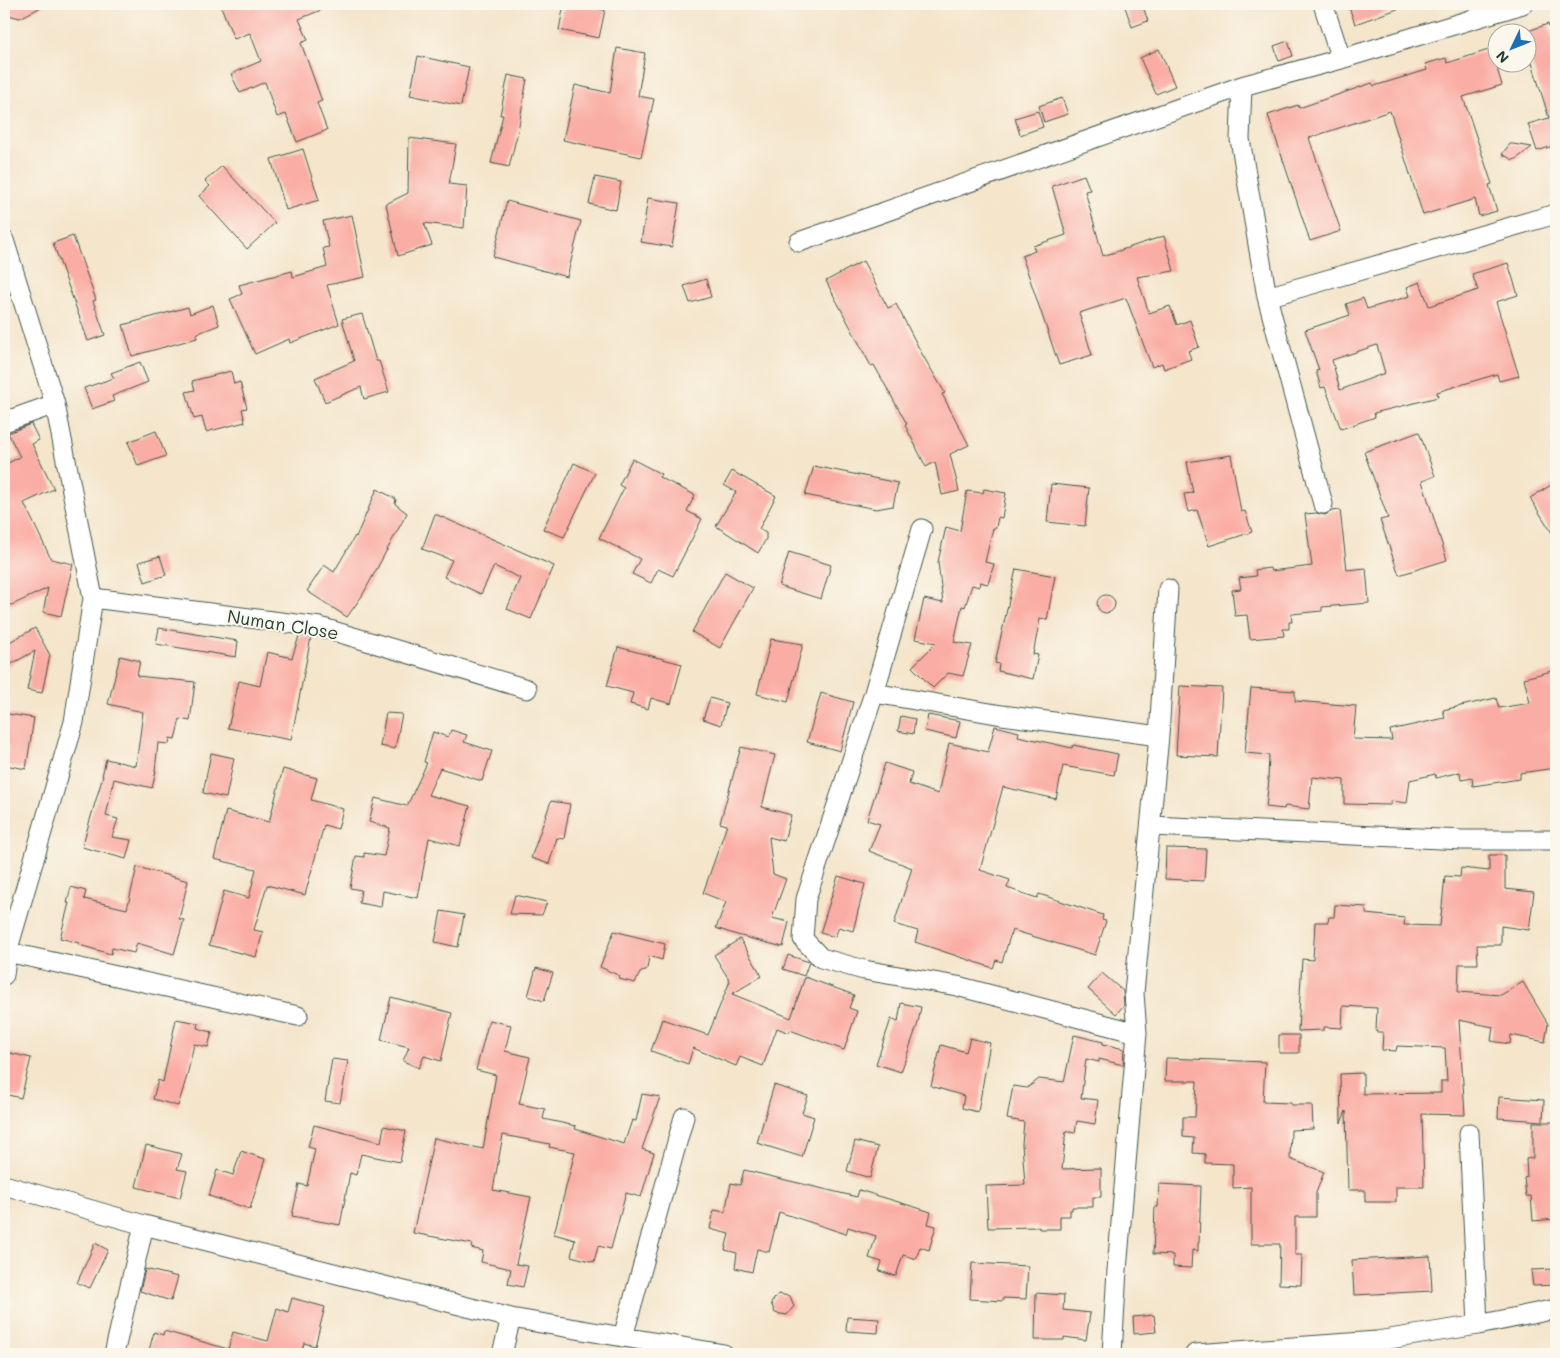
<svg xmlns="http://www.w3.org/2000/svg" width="1560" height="1358" viewBox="0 0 1560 1358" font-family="Mali,sans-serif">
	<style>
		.building { fill: #faada4; fill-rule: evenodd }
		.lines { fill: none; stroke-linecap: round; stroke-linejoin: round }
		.minor-casing { stroke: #3f564b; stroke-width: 21 }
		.minor { stroke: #fff; stroke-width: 19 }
		.labels { text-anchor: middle; stroke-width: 4; stroke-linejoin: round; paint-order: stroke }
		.street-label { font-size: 18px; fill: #1f3d34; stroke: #fbf7ec }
	</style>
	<rect width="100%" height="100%" fill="#fbf7ec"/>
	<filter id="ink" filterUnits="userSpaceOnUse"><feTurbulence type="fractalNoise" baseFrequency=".02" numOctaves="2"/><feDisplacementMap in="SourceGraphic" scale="10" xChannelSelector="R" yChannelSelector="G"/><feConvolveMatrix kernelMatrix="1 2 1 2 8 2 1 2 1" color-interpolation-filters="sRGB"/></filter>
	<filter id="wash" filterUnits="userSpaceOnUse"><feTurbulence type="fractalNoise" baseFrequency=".0096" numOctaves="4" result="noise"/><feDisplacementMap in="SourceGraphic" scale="20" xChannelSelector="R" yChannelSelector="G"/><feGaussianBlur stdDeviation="1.12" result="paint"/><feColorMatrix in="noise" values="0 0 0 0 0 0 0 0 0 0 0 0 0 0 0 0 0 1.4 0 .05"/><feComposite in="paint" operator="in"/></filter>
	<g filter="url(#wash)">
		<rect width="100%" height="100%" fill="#f4e5cb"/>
		<g id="blocks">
			<path class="building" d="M4,4H47L20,18L4,14Z
				M220,4H336L299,19L308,40L301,43L322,101L317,103L327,130L297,142L286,114L277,117L265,82L240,93L231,74L261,61L250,33L234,39Z
				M564,4H575L605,10L599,38L559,30Z
				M1124,4H1142L1148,21L1132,27Z
				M1348,4H1406V6L1355,24Z
				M1548,24L1556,51V145L1537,151L1528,124L1549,118L1532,63L1528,64V31Z
				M1288,41L1293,56L1279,61L1274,46Z
				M1498,47V72L1502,85L1463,97L1492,184L1489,185L1497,211L1479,216L1475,199L1423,215L1390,111L1309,138L1341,231L1310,241L1268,115L1298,105L1299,108L1372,83L1374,86L1427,70L1425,64L1446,58L1447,63Z
				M617,48L645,53L638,96L654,99L641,157L563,140L575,85L610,93Z
				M1159,49L1175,86L1156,94L1140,58Z
				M418,56L469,67L461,106L410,95Z
				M508,75L527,79L518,131L509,167L491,163L503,115H500Z
				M1062,98L1068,114L1044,122L1039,106Z
				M1038,111L1043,127L1020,135L1015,118Z
				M409,138L456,144L449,184L467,186L464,228L424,223L432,245L398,256L386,204L408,193Z
				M1510,144H1513L1532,147L1516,159L1513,160L1502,154Z
				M303,149L319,200L286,210L271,159Z
				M222,166L275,223L247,249L199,196L210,186L205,181Z
				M1084,175L1090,190L1085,191L1103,256L1164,236L1174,271L1137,277L1149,313L1170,306L1177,325L1190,320L1199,347L1188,351L1191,359L1164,369L1162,363L1152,367L1126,298L1079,313L1092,355L1059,365L1022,256L1035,251L1033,246L1066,235L1052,186Z
				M595,177L621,182L616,210L589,204Z
				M648,198L679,203L672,247L641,242Z
				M507,201L581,221L567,277L493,257Z
				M352,215L365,277L327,285L339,324L290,343L289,339L255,354L230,299L242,294L239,285L292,271L293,277L327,267L323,248L329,247L323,221Z
				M73,236L96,300L93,301L105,335L88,341L53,243Z
				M863,261L888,308L896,304L922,354L945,393L942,394L969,445L950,454L959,491L942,495L935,462L926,467L905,425L907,424L874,365L871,366L826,281Z
				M1508,263L1518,295L1496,302L1519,376L1499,381L1497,374L1437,392L1438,397L1374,413L1375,417L1341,429L1325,387L1321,388L1316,371L1319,370L1305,330L1350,315L1346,304L1363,298L1367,309L1410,296L1407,287L1420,282L1429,306L1478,290L1472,274ZM1377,345L1385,373L1340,390L1332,360Z
				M706,279L711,297L690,303L684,286Z
				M213,305L219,325L196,334L197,338L132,356L123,325L188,307L190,314Z
				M362,314L376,361H379L389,392L364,399L361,387L325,402L315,378L354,361L342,319Z
				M140,362L148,382L112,396L114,401L92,409L84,388L114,378L111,373Z
				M231,371L234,384L240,382L247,408L242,409L245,422L206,432L202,417L194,419L186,392L195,390L192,381Z
				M31,424L39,440L32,444L54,489L24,503L51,559L73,564L61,616L43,612L48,588L12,605L4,603V465L20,457L8,433Z
				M156,431L166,456L138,466L128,442Z
				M1419,432L1435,476L1422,481L1447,560L1399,575L1380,520L1388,518L1364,452Z
				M1231,455L1241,512L1245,511L1252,532L1209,546L1197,510L1188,512L1184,494L1193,493L1187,462Z
				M632,459L661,474L659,477L695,495L687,511L702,519L673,576L658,569L651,583L632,574L640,559L599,538L624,488L619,485Z
				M574,463L595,473L564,537L543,529Z
				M814,466L898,483L893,506L876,509L805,495Z
				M732,471L776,496L759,529L766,533V539L758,553L716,526L736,492L724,485Z
				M1556,482V539L1530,498Z
				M1051,484L1089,488L1085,526L1047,522Z
				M377,489L396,499L395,504L407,513L362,596L347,617L307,591L324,565L334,572L355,536L356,537Z
				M984,489L1006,493L1002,518L998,517L996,528H993L985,562L994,564L988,584L980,582L979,587L972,585L965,607L962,606L954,642L972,645L963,676L948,673L933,688L912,667L936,643L915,639L924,599L943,603L938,562L946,527L960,531L967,491L983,493Z
				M1340,510L1347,570L1366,568L1369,603L1322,607V611L1291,614L1292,622H1289V629H1283L1284,636L1250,639L1247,615L1235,616L1232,590L1241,589L1239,578L1256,576L1255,570L1270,568L1271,571L1312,566L1305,514L1316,513L1325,515L1332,511Z
				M435,514L554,566L531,619L507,609L520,578L494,566L481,594L444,577L452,560L422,549Z
				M789,552L831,565L821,599L779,586Z
				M160,556L166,575L145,582L139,562Z
				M1016,569L1055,576L1047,620L1040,619L1033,654L1038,655L1033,679L998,671L999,664L995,663Z
				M725,572L753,588L720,648L692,632Z
				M1097 604a9 9 0 1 1 18 0a9 9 0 1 1-18 0Z
				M35,628L50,655L42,693L27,690L35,651L4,668V645Z
				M159,628L238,641L236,657L156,644Z
				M299,636L311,637L291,740L228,728L239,681L260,686L267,652L292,658Z
				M771,639L803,644L788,702L757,694Z
				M618,647L682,664L671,704L651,698L648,709L630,704L633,693L607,686Z
				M120,656L140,661L137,676L195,682L190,721L180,719L175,739L170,738L169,744L158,743L155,771H156L152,788L114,779L106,816L118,819L112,837L131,840L126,859L82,847L103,776H102L106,759L136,766L143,712L108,704Z
				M1556,670V768L1520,773V779L1473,786L1472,778L1461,780L1460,772L1436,778L1435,774L1410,780L1407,803L1391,801V805L1344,804V780L1312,777L1309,809L1285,806L1284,809L1266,807L1269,780H1268L1269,755L1245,753L1251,688L1295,691V701L1356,706L1353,739L1392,740L1390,730L1445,718L1443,710L1496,698L1499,708L1530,703L1524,678Z
				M1180,686L1222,688L1218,757L1176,755Z
				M821,693L853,702L840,751L807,742Z
				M710,698L727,703L721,725L703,719Z
				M386,713L402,714L395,749L380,746Z
				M8,714L34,718L26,769L5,765L9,745L4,744Z
				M928,715L960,721L956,738L925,731Z
				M901,716L915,719L913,734L898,731Z
				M995,726L1019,732L1018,736L1072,748L1073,745L1118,754L1114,775L1063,766L1056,799L1003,787L980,870L1010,880L1007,888L1037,898L1039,894L1103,915L1102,920L1106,921L1095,955L1012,930L1002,962L996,960L993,968L915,942L918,931L894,924L912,868L869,851L880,824L867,820L885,763L912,772L909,784L938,794L949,743L988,752Z
				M451,730L467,735L464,742L492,751L482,781L440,768L428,795L470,806L460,846L429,838L418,898L383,891L381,907L359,903L361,890L350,888L356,856L364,857V853L384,856L390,828L369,822L375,798L407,806L427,763L424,762L433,732L448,737Z
				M741,747L775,755L762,807L791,815L784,841L769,837L773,874L786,879L772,918L789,922L783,947L737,935L716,928L726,902L703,893L727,825L720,823Z
				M211,753L234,758L226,798L203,793Z
				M283,769L317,778L311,800L343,809L338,829L324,825L305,895L267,885L254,930L263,932L256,957L209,945L224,891L249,898L256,869L214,859L226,811L269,822Z
				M551,801L570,804L564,839L557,838L549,864L531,858Z
				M1166,848L1206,849L1204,881L1165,879Z
				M1489,855H1505V889L1534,892L1529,930L1501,926V945H1477L1478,964H1459L1458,992L1501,995L1523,982L1548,1024L1545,1042L1511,1035L1510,1044L1491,1041L1493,1027L1459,1020L1465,1115L1422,1114L1424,1187H1396V1202H1365V1190H1348L1346,1111L1341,1123L1340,1074L1363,1073V1094L1441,1093V1081H1447L1445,1048L1397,1046L1396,1051L1382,1050L1383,1032H1376L1377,1008L1343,1006L1342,1028L1324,1027V1030L1298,1031L1302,959L1313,960L1315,922H1328L1329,917H1334L1335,905L1366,907V914L1405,918L1404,925L1440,926L1445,876L1460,877L1461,868L1489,871Z
				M137,867L188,881L179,919L184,920L174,954L137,943L134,953L112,948L111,954L79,945V943L60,938L69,903H67L71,887L86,891L84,899L127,909Z
				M838,876L865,884L853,931L839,927L835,937L820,933Z
				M515,895L547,902L542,915L510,914Z
				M441,911L464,915L458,947L435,942Z
				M614,931L665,944L662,960L649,956L647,969L640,973L635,983L619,979L620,976L600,967Z
				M740,939L762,976L732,994L791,1018L805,977L854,995L849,1008L857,1011L844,1050L790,1030L789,1033L777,1028L763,1066L740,1057L736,1066L693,1048L688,1064L651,1051L662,1019L708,1035L730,981L714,955Z
				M788,955L809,962L804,976L783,969Z
				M536,968L553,973L544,1001L528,996Z
				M1102,973L1123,991L1124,1005L1116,1014L1088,989Z
				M391,997L452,1013L441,1061L424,1056L419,1068L403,1061L409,1047L381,1040Z
				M901,1003L921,1007L918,1023L901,1072L876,1064L891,1019L898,1022Z
				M176,1019L198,1023L197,1028L212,1032L208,1047L194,1044L187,1076L178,1106L153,1099L158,1080L163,1082Z
				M489,1020L511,1025L505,1051L530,1057L519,1104L545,1109L543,1119L576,1126L575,1129L624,1144L632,1120L636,1121L642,1094L660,1097L642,1149L654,1153L641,1197L626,1193L611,1249L598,1246L594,1262L571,1256L575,1240L554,1234L575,1152L549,1147L550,1144L503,1135L493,1190L531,1197L516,1264L528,1266L523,1287L508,1284L511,1269L481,1262L483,1251L471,1248L472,1244L413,1233L434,1138L483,1149L496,1075L476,1070Z
				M1074,1035L1103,1042V1044L1124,1049L1123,1065L1099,1059V1062L1086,1059L1081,1098L1098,1100L1095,1124L1077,1121L1075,1133L1066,1131L1062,1169L1101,1168V1197H1093V1207H1072V1210H1070V1216H1060V1229H1039V1227L988,1228L986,1186L1025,1185L1022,1144L1024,1122L1007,1119L1013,1086L1027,1088L1039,1079L1064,1082Z
				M1279,1035H1299V1053H1279Z
				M970,1038L990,1043L978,1112L962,1108L964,1096L931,1086L941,1045L966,1052Z
				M10,1053L31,1058L21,1098L4,1094V1080Z
				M1166,1058L1265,1062L1263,1102L1291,1103V1105H1312L1313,1129L1291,1130L1290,1159L1324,1172L1316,1193V1217H1295V1255H1302L1301,1285L1279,1284L1280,1244H1251V1187L1233,1188V1164L1205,1163V1154L1193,1153L1194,1138L1183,1137V1117H1195L1197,1081H1165Z
				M332,1059L348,1061L340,1103L325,1101Z
				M774,1085L808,1096L802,1113L814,1117L802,1157L757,1143Z
				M1499,1097L1544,1100L1543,1121L1498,1118Z
				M1533,1122H1556V1219L1533,1221L1531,1196H1526L1524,1178L1527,1177L1526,1159L1533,1158Z
				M314,1125L381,1142L384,1126L406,1131L400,1162L361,1154L356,1175L350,1173L340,1225L292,1216L299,1184L307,1186L315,1149L308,1147Z
				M855,1141L878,1147L870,1178L847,1171Z
				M146,1145L182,1154L177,1169L187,1171L180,1198L136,1187Z
				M241,1151L265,1159L250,1209L209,1196L217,1170L233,1175Z
				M744,1170L857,1197L859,1190L931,1212L928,1224L936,1226L929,1250L920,1247L916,1259L903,1255L896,1276L879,1271L882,1262L869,1258L876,1236L848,1227L846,1234L779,1212L769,1252L757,1249L752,1272L735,1268L737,1253L725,1250L729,1234L710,1229L714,1210L725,1212L731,1183L740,1185Z
				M1159,1184L1201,1186L1199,1243H1198V1251L1192,1250L1191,1268L1173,1267V1255L1153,1254L1155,1207H1158Z
				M95,1243L108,1250L90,1288L77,1283Z
				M1430,1256L1432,1291L1354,1295L1352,1260Z
				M972,1263L1028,1266L1026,1299L1003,1298V1301L970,1299Z
				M145,1269L178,1277L171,1301L140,1291Z
				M1556,1269V1285L1533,1286L1531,1270Z
				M1036,1293L1064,1295L1063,1310L1090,1313L1086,1340L1064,1337V1340H1035Z
				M778,1294L790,1296L794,1306L787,1315L775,1313L771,1303Z
				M292,1298L325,1307L315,1346L304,1343L301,1354H148L154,1332L163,1335L164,1331L228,1349L233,1332L268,1341L277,1308L288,1312Z
				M1154,1315L1156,1332L1134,1334L1133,1317Z
				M847,1317L879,1319L878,1333L846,1331Z"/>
		</g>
	</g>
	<g filter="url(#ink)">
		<use href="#blocks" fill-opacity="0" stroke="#3f564b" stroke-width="1"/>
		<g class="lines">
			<g class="minor-casing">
				<path id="minor" d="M1323,4L1341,59
					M1242,86L1240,139L1267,297L1323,504
					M4,240L55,404L93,598L74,722L7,952L4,975
					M799,242L1242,86L1341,59L1523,4
					M1267,297L1556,214
					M4,422L55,404
					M922,529L874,693L806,899L803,939L821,958L864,970L957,986L1137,1033
					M93,598L320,627L527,689
					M874,693L1002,715L1159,736
					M1151,826L1463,840H1556
					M7,952L298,1016
					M1469,1133L1478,1325
					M4,1185L144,1225L511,1318L724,1354
					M623,1337L684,1117
					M114,1354L144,1225
					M502,1354L511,1318
					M1112,1354L1117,1270L1137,1033L1134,993L1159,736L1168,589
					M1195,1354L1377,1341L1478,1325L1556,1309"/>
			</g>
			<use href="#minor" class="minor"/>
		</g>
	</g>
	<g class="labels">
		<g class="street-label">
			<text transform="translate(283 625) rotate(9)" y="6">Numan Close</text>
		</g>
	</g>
	<rect width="1560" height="1358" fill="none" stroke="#fbf7ec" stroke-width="20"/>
	<g transform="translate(1512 48) rotate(227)"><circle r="24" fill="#fbf7ec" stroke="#a3ada2"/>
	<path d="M0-4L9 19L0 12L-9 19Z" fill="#1f6fb2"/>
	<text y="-8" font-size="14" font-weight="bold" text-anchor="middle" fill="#1f3d34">N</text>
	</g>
</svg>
